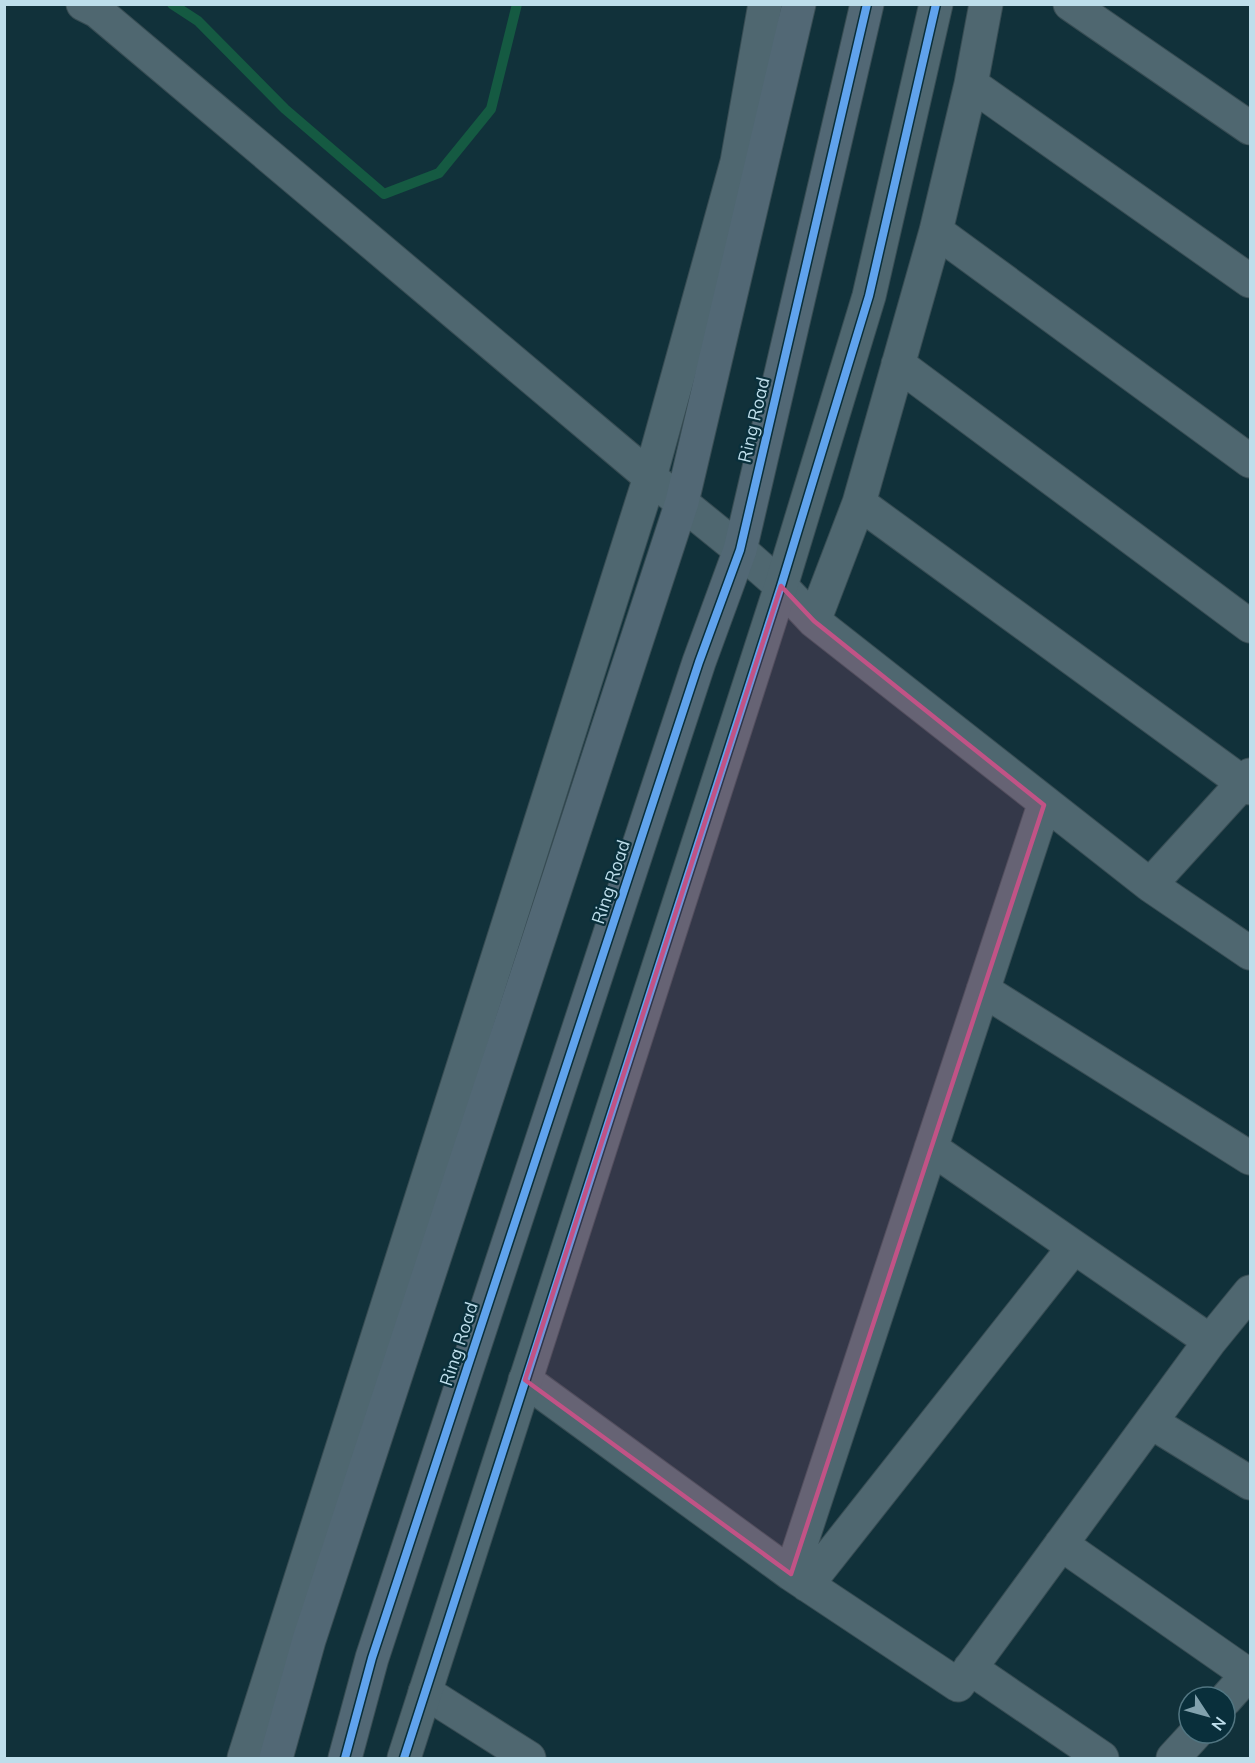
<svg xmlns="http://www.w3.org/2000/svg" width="1255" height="1763" viewBox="0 0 1255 1763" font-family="Mulish,sans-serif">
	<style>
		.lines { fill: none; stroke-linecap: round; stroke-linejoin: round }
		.stream { stroke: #155a42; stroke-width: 10 }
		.minor-casing { stroke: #384d54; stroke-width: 35 }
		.tertiary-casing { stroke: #384d54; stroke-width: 35 }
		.trunk-casing { stroke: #384d54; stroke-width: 35 }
		.minor { stroke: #4f6770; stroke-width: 33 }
		.tertiary { stroke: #4f6770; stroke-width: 33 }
		.trunk { stroke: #526875; stroke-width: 33 }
		.cycleway-casing { stroke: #092f3b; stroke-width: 11 }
		.cycleway { stroke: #60a3ed; stroke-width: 8 }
		.marked { fill: #c15386; fill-opacity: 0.2; stroke: #c15386; stroke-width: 4.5; stroke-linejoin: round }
		.labels { text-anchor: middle; stroke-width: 4.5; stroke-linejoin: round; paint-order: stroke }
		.street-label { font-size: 18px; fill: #bedeeb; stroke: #092f3b }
	</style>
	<rect width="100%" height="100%" fill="#11313a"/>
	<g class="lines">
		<path class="stream" d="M172,4L198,21L285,109L384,194L439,173L491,109L517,4"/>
		<g class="minor-casing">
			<path id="minor" d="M1070,4L1250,128
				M971,84L1250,281
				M936,231L1250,461
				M898,364L1250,626
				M859,503L1250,788
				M740,550L781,586L814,621L1150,885L1250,953
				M814,621L859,503L936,231L971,84L986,4
				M1150,885L1250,775
				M983,990L1250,1158
				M931,1148L1210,1341
				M525,1380L791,1574L958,1685L1210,1341L1250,1292
				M1151,1422L1250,1483
				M1061,1544L1250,1676
				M791,1574L1044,805
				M807,1585L1074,1247
				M970,1668L1102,1758
				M425,1692L529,1758
				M1225,1700L1250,1672
				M1173,1758L1196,1733"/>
		</g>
		<g class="tertiary-casing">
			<path id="tertiary" d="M83,4L97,11L650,477L740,550
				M244,1758L650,477L737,162L765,4
				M404,1758L781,586L869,296L936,4"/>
		</g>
		<g class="trunk-casing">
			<path id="trunk" d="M276,1758L309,1640L682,502L799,4
				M345,1758L372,1658L699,662L740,550L867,4"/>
		</g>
		<use href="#minor" class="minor"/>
		<use href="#tertiary" class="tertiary"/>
		<use href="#trunk" class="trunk"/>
		<g class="cycleway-casing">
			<path id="cycleway" d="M345,1758L372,1658L699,662L740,550L867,4
				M404,1758L781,586L869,296L936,4"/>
		</g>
		<use href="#cycleway" class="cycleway"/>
	</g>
	<path class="marked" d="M781,586L814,621L1044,805L791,1574L525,1380Z"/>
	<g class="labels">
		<g class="street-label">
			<text transform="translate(754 420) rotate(-77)" y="6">Ring Road</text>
			<text transform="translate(611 882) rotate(-72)" y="6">Ring Road</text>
			<text transform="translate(459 1344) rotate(-72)" y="6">Ring Road</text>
		</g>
	</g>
	<rect width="1255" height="1763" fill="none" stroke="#bedeeb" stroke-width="12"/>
	<g transform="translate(1207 1715) rotate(126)"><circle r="28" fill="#092f3b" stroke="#517581" stroke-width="1.5"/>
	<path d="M0-4.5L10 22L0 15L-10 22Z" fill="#81a1ad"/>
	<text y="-9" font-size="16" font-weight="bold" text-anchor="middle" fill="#bedeeb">N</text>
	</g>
</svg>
